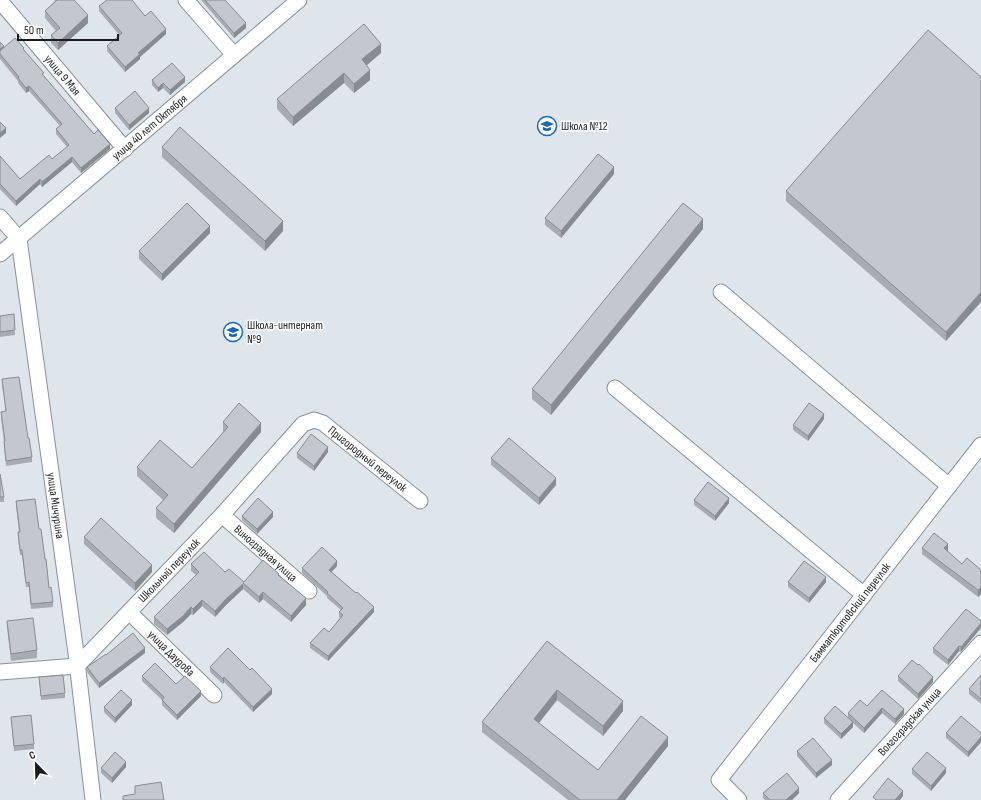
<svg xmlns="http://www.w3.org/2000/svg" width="981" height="800" viewBox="0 0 981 800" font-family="'Sofia Sans Condensed',sans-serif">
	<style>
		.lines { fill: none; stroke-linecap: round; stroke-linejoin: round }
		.minor-casing { stroke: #8b9197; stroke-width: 17 }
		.minor { stroke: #fff; stroke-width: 15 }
		.wall { fill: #a7acb1 }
		.shaded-wall { fill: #888c90 }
		.building { fill: #c2c8ce; stroke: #888c90 }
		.labels { text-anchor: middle; stroke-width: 3; stroke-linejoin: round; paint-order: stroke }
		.street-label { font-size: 12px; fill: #191b1e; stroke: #fff }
		.poi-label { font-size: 12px; fill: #191b1e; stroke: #fff; text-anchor: start }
	</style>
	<rect width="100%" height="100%" fill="#dee5eb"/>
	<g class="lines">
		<g class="minor-casing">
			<g id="minor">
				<path d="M186,0L234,55"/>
				<path id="s1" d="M0,1L125,149"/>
				<path id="s2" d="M0,217L19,239L76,653L93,800"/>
				<path id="s3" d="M0,254L299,0"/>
				<path d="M721,292L949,486"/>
				<path d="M615,388L864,595"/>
				<path id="s4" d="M222,515L309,591"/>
				<path id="s5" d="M129,612L214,695"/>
				<path id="s6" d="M0,672L77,666L222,515L303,424L314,420L323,423L420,501"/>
				<path id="s7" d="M739,800L719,780L981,445"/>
				<path id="s8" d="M838,800L981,643"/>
			</g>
		</g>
		<use href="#minor" class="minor"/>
	</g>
	<path class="wall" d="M54,0H74L88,23L58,50L51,43V35L56,31L45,18V11L55,1Z
		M201,0H225L246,28L234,38Z
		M99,6L145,16L166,34L140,57V59L125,72L107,51V46L120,36L99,11Z
		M0,42L4,48L24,50L44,76L94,134L110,149L81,173L72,162L42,187L40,184L16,206L0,189V156L20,179L52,159L67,147L56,134V129L60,126L29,91L26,93L18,83V81L0,59Z
		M381,53L367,65L370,80L354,93L344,83L293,126L277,109V99Z
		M981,77L946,341L786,201V191Z
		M152,80L185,82L170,95L163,88L158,92L152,85Z
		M115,108L149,113L129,130L115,113Z
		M162,147L283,231L265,251L162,157Z
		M614,174L561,238L545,225V218Z
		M703,229L551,415L532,399V389Z
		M210,233L162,281L139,259V251Z
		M14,314L15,335L0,337V316Z
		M2,379L28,438L32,457V462L6,466L4,446V441L1,417V412L6,411L2,384Z
		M824,419L808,441L793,430V425Z
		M223,422L261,432L174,533L156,518V508L163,500L137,476V467L192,468L223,432Z
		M328,452L314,471L297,458V453Z
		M491,458L556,485L539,505L491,465Z
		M0,474L4,497V502H0Z
		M694,500L729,503L715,521L694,505Z
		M16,501L39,529L49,588L53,602V607L31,609L29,587H26L22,555H20L18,537V532H19L16,506Z
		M242,516L273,517L257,534L242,520Z
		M84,537L152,572L135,591L84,544Z
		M922,548L948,551H947L962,564L981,570V594L978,597L922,554Z
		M191,564L225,572L244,582L279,576L306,605L291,622L263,599L259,603L243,589L226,605L215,617L202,606L193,615L191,614L183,622L167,635L154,624V617L196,575L191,571Z
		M337,566L331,572L374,612L328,661L310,648V643L329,632L340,618L339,617V612L341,610L327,598V596L302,573V568Z
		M788,582H826L809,603L788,587Z
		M966,609L961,652L959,651L948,665L933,653V648Z
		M7,621L37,650V658L11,661L7,628Z
		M547,641L623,711L603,736L557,700L539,723L598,770L668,746L625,800H568L482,732V722Z
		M145,653L99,688L87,672V667L106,655Z
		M210,667L272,694L253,712L224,682L223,684L210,672Z
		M981,675V704L969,694V689Z
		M142,676L176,684L201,696L177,720L162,705V700L142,681Z
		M898,676L933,682L918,699L898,681Z
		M39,677L65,693V698L41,700Z
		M882,690L904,714L895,724L882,713L864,733L853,723V727L841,739L824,723V718L848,717V713L867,706Z
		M132,705L115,723L104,712V707Z
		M11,717L34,744V749L14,751Z
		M946,733H981V742L968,757L946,738Z
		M797,751L832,765L816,778L797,756Z
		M126,767L112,783L101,773V768Z
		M912,769L946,773L931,791L912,774Z
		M763,793H799L792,800H765L763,798Z"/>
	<path class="shaded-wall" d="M88,15V23L58,50V43Z
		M246,23V28L234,38V33Z
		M166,29V34L140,57V59L125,72V67L138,53Z
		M381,44V53L362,69V59Z
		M4,46V50L0,53V49Z
		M370,70V80L354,93V84Z
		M344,73V83L293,126V117Z
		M185,77V82L170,95V90Z
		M163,83V88L158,92V88Z
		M29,86V91L26,93V88Z
		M149,108V113L129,130V125Z
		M6,128V133L0,138V133Z
		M110,144V149L81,173V168Z
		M72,157V162L42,187V182Z
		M614,167V174L561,238V231Z
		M40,179V184L16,206V201Z
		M703,219V229L551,415V405Z
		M283,221V231L265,251V241Z
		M210,226V233L162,281V274Z
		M981,292V302L946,341V332Z
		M824,414V419L808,441V436Z
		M261,423V432L174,533V524Z
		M328,447V452L314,471V466Z
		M556,478V485L539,505V498Z
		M729,498V503L715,521V516Z
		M273,512V517L257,534V529Z
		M948,544V551L944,555V548Z
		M337,561V566L329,575V570Z
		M152,565V572L135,591V583Z
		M826,577V582L809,603V598Z
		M243,583V589L226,605L215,617V611L226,599Z
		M981,588V594L978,597V590Z
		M263,592V599L259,603V597Z
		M306,598V605L291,622V616Z
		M202,600V606L193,615V609Z
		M191,607V614L183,622L167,635V629Z
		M374,607V612L328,661V656Z
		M981,623V628L961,652V647Z
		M959,646V651L948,665V660Z
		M145,648V653L99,688V683Z
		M224,677V682L223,684V679Z
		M933,677V682L918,699V694Z
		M272,689V694L253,712V707Z
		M557,690V700L534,729V719Z
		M201,691V696L177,720V715Z
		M132,700V705L115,723V718Z
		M623,701V711L603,736V726Z
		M882,708V713L864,733V728Z
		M904,709V714L895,724V719Z
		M853,722V727L841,739V734Z
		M668,737V746L625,800H617Z
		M981,737V742L968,757V752Z
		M832,760V765L816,778V773Z
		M126,762V767L112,783V778Z
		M946,768V773L931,791V786Z
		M799,788V793L792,800H786Z
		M903,791V796L900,800H895Z"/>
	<path class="building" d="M57,0H74L88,15L58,43L51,35L60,28L45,11Z
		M107,0H132L145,16L151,11L166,29L138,53L140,54L125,67L107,46L122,33L99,6Z
		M205,0H225L246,23L234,33Z
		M364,24L381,44L362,59L370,70L354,84L344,73L293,117L277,99Z
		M928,30L981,77V292L946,332L786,191Z
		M15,38L24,48L23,49L44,73L42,74L94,134L98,130L110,144L81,168L72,157L42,182L40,179L16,201L0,184V156L20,179L49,155L52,159L69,145L56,129L62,124L29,86L26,88L18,78L19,77L0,54V51Z
		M0,42L4,46L0,49Z
		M172,63L185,77L170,90L163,83L158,88L152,80Z
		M135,91L149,108L129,125L115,108Z
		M0,122L6,128L0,133Z
		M180,127L283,221L265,241L162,147Z
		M598,154L614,167L561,231L545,218Z
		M187,203L210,226L162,274L139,251Z
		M683,203L703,219L551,405L532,389Z
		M14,314L15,330L0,332V316Z
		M19,377L28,438H29L32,457L6,461L4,441H5L1,412L6,411L2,379Z
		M239,403L261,423L174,524L156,508L168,495L137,467L160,440L192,468L228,427L223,422Z
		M809,403L824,414L808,436L793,425Z
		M311,434L328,447L314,466L297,453Z
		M509,438L556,478L539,498L491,458Z
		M0,474L4,497H0Z
		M708,482L729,498L715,516L694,500Z
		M258,498L273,512L257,529L242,516Z
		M35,499L39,529H41L45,559H46L49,588L51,587L53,602L31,604L29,582L26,583L22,550H20L18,532H20L16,501Z
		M101,518L152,565L135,583L84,537Z
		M934,533L948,544L944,548L962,564L967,558L981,570V588L978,590L922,548Z
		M322,547L337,561L329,570L356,593L357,592L374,607L328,656L310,643L324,628L329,632L343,615L339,612L343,608L327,593L328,592L302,568Z
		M204,552L225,572L229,569L244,582L263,560L279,574L278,575L306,598L291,616L263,592L259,597L243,583H244L226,599L215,611L202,600L193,609L191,607L183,616L167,629L154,617L199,572L191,564Z
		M804,561L826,577L809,598L788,582Z
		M966,609L981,621V623L961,647L959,646L948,660L933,648Z
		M33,618L37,650L11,654L7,621Z
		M133,633L145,648L99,683L87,667L106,654V655Z
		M547,641L623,701L603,726L557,690L534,719L598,770L641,716L668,737L617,800H580L482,722Z
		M228,648L250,670L252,668L272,689L253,707L224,677L223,679L210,667Z
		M912,660L918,665L919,664L933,677L918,694L898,676Z
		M155,663L176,684L185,676L201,691L177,715L162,700L164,697L142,676Z
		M63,675L65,693L41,696L39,677Z
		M981,675V699L969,689Z
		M121,690L132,700L115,718L104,707Z
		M882,690L904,709L895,719L882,708L864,728L848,713L860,700L867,706Z
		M835,706L853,722L841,734L824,718Z
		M31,715L34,744L14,746L11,717Z
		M961,716L981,733V737L968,752L946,733Z
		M813,738L832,760L816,773L797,751Z
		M115,752L126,762L112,778L101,768Z
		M927,752L946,768L931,786L912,769Z
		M787,773L799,788L786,800H770L763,793Z
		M888,778L903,791L895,800H876L873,797Z
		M161,782L164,800H123V796L135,794V786Z"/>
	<defs>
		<g id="school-ring" transform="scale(1)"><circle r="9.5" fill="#fff" stroke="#1967b6" stroke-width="1.5"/><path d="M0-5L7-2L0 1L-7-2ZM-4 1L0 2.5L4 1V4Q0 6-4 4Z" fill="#1967b6"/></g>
	</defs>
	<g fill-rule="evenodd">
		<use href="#school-ring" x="547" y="126"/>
		<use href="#school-ring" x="233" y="332"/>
	</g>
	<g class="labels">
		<g class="street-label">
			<text dy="4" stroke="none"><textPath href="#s1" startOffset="97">улица 9 Мая</textPath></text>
			<text dy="4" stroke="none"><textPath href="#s3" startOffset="196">улица 40 лет Октября</textPath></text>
			<text dy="4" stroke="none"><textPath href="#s6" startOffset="487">Пригородный переулок</textPath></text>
			<text dy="4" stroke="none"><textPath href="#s2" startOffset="298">улица Мичурина</textPath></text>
			<text dy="4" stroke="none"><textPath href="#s4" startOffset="58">Виноградная улица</textPath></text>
			<text dy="4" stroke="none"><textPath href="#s6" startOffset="210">Школьный переулок</textPath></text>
			<text dy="4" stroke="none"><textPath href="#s7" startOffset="241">Бамматюртовский переулок</textPath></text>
			<text dy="4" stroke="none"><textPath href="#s5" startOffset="59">улица Даудова</textPath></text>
			<text dy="4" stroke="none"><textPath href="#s8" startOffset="106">Волгоградская улица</textPath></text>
		</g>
		<g class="poi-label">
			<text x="561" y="130">Школа №12</text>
			<text x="247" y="329">Школа-интернат<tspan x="247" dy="14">№9</tspan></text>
		</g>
	</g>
	<g transform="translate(36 764) rotate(337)" stroke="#ffffff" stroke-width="3" paint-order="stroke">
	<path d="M0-3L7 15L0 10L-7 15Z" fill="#191b1e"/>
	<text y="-6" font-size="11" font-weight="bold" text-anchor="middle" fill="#191b1e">С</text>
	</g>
	<path d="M18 34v6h100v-6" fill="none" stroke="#191b1e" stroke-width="2"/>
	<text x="24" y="34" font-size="12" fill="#191b1e" stroke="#ffffff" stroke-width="3" paint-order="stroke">50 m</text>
</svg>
